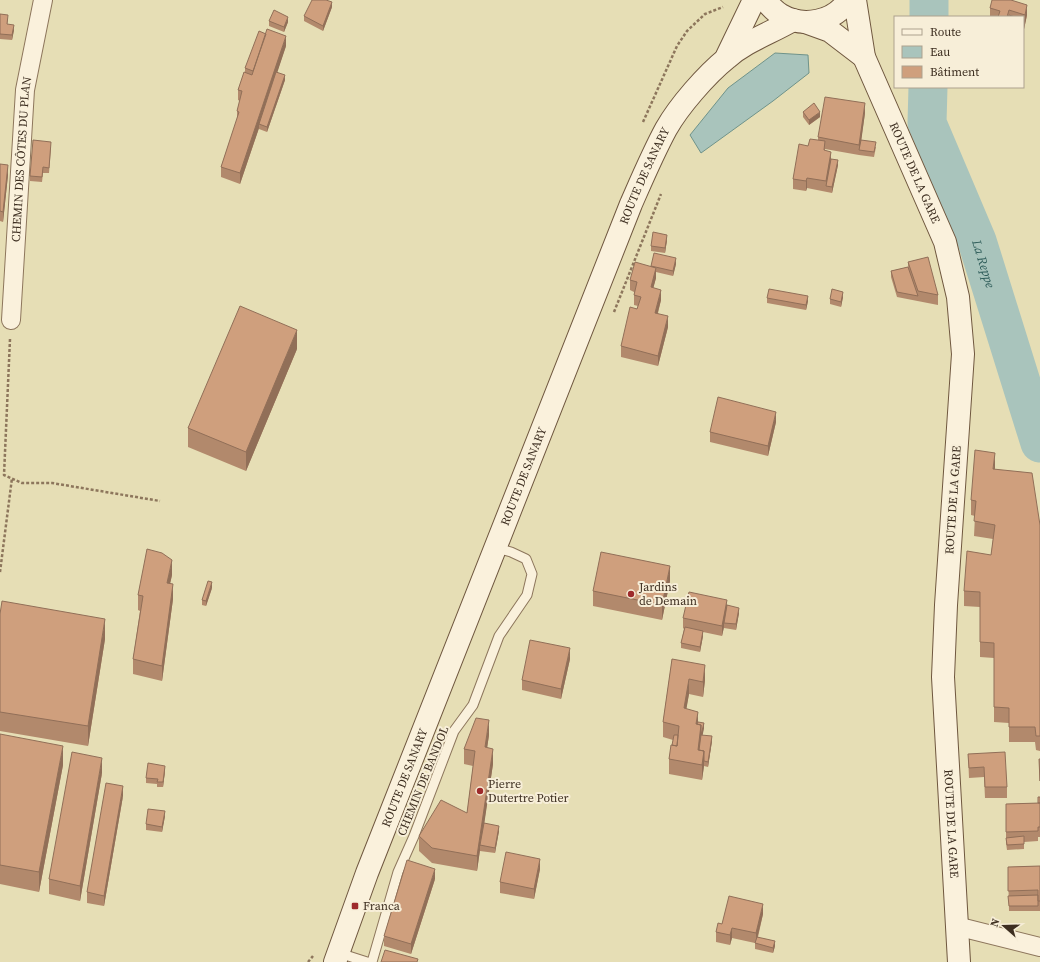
<svg xmlns="http://www.w3.org/2000/svg" width="1040" height="962" viewBox="0 0 1040 962" font-family="'Source Serif 4',serif">
	<style>
		.farmland { fill: #e6deb5; fill-rule: evenodd }
		.water { fill: #a9c4bc; stroke: #6f938a }
		.lines { fill: none; stroke-linecap: round; stroke-linejoin: round }
		.river { stroke: #a9c4bc; stroke-width: 39 }
		.lane-casing { stroke: #8d765c; stroke-width: 11 }
		.street-casing { stroke: #8d765c; stroke-width: 20 }
		.secondary-casing { stroke: #6f573f; stroke-width: 24 }
		.path { stroke: #8d765c; stroke-width: 2.5; stroke-dasharray: 3 2; stroke-linecap: butt }
		.lane { stroke: #faf1dc; stroke-width: 9 }
		.street { stroke: #faf1dc; stroke-width: 18 }
		.secondary { stroke: #faf1dc; stroke-width: 22 }
		.wall { fill: #b2896c }
		.shaded-wall { fill: #916f58 }
		.building { fill: #cf9f7d; stroke: #916f58 }
		.poi-dot { fill: #9e2a2b; stroke: #f7eed8; stroke-width: 1.5 }
		.labels { text-anchor: middle; stroke-width: 4; stroke-linejoin: round; paint-order: stroke }
		.street-label { font-size: 12px; fill: #3d2e20; stroke: #f7eed8 }
		.poi-label { font-size: 12px; fill: #3d2e20; stroke: #f7eed8; text-anchor: start }
		.water-label { font-size: 13px; font-style: italic; fill: #2f5d5a; stroke: #f7eed8 }
	</style>
	<rect width="100%" height="100%" fill="#f0e4c8"/>
	<path class="farmland" d="M0,0H1040V962H0ZM895,17H1023V87H895Z"/>
	<path class="water" d="M775,53L808,55L809,73L773,101L701,153L690,135L728,88Z"/>
	<g class="lines">
		<g class="river">
			<path d="M929,17V0"/>
			<path id="s1" d="M928,87L927,123L977,241L1040,443"/>
		</g>
		<g class="lane-casing">
			<path id="lane" d="M339,953L367,962
				M372,962L398,872L414,836L454,731L473,705L499,636L527,595L532,574L526,559L511,552L496,548"/>
		</g>
		<g class="street-casing">
			<g id="street">
				<path id="s2" d="M11,320L25,90L43,0"/>
				<path d="M956,926L1040,947"/>
			</g>
		</g>
		<g class="secondary-casing">
			<g id="secondary">
				<path d="M765,0C770,6 774,11 781,15C803,28 835,22 848,0"/>
				<path id="s3" d="M855,0L864,57L945,242L958,297L963,354L946,605L943,677L959,962"/>
				<path d="M805,22L830,31L864,57"/>
				<path d="M727,56L754,0"/>
				<path id="s4" d="M335,962L367,873L631,204C642,179 653,153 666,129C679,106 706,75 727,58C746,41 771,33 793,20"/>
			</g>
		</g>
		<path class="path" d="M643,122L677,46L687,31L705,14L723,7
			M614,312L661,194
			M10,339L4,475L22,483H52L160,501
			M0,572L12,478
			M308,962L313,956"/>
		<use href="#lane" class="lane"/>
		<use href="#street" class="street"/>
		<use href="#secondary" class="secondary"/>
	</g>
	<path class="wall" d="M1012,0V1L1027,15L1023,34V17H990V8Z
		M332,7L323,31L304,21V16Z
		M0,14L8,20L7,24L14,30L12,40L0,39Z
		M269,21L288,22L284,32L269,26Z
		M286,46L277,72L285,80L267,132L259,129V128L240,184L221,177V167L237,120V111L240,101L238,100V90L245,72V68Z
		M803,112L820,117L809,125L803,117Z
		M865,113L861,140L876,147L874,157L859,155L825,149V150L831,159L838,165L832,193L807,188L806,191L793,189V179L808,146L818,140V137Z
		M51,147L49,173H43L42,182L30,181V176Z
		M0,164L8,175L3,222L0,221Z
		M667,240L665,253L651,251V246Z
		M908,262L938,295V305L897,297L891,277V271L908,267Z
		M676,264L673,276L656,272V278L653,288L661,300L658,313L668,327L658,366L621,357V346L638,306L634,305V292L630,290V280L651,266Z
		M843,297L841,307L830,304V299Z
		M767,298L808,301L806,310L767,303Z
		M297,349L246,471L188,447V428Z
		M776,422L768,456L710,442V432Z
		M995,469L1040,525V751L1036,750L1035,742H1009V723L994,722V658L980,657V607L964,606V591L991,555L993,539L974,536L975,516L971,515V500Z
		M172,575L170,583L173,599L162,681L133,674V659L140,611L138,610V595Z
		M670,581L662,620L593,606V591Z
		M212,588L206,606L202,605V600Z
		M727,605L739,613L736,630L724,628V627L722,636L703,632V636L700,652L681,648V643L684,629L683,628V618Z
		M0,614L105,639L88,746L0,731Z
		M570,659L561,699L522,690V680Z
		M672,659L705,680L703,697L689,694L686,709L704,728L702,735L712,741L708,767L704,766L702,780L669,774V759L672,745L673,740L663,737V722Z
		M0,734L63,765L39,892L0,884Z
		M489,735L487,748L493,764L484,823L499,831L495,853L480,851V850L477,871L432,863L419,851V836L467,813L473,766L464,764V749Z
		M968,754L1007,787V798H985L984,777L969,778Z
		M165,771L163,787H157V784L146,783V778Z
		M102,773L80,901L49,894V879Z
		M123,796L104,906L87,903V892Z
		M1040,797V837H1038V841L1024,842V849L1007,850L1006,843V804L1038,803Z
		M165,816L162,832L146,830V824Z
		M1040,866V911H1009L1008,867Z
		M540,869L534,899L500,893V882Z
		M435,879L411,954L384,946V936Z
		M763,914L758,937L775,946L773,953L755,949V943L732,938L730,945L716,942V932L722,924Z"/>
	<path class="shaded-wall" d="M332,2V7L323,31V26Z
		M1027,5V15L1023,34V28L1025,21V15Z
		M288,17V22L284,32V27Z
		M14,25V30L12,40V35Z
		M286,36V46L260,125L259,124V128L240,184V173Z
		M285,75V80L267,132V127Z
		M865,103V113L860,150H859V145Z
		M820,112V117L809,125V120Z
		M831,152V162L826,186V191V181Z
		M838,160V165L832,193V187Z
		M8,165V175L3,222V212Z
		M807,178V188L806,191V181Z
		M667,235V240L665,253V248Z
		M676,258V264L673,276V271Z
		M656,268V278L651,297V287Z
		M661,290V300L655,323V313Z
		M843,292V297L841,307V302Z
		M808,296V301L806,310V305Z
		M668,316V327L658,366V356Z
		M297,330V349L246,471V452Z
		M776,412V422L768,456V446Z
		M995,453V468L993,484V469Z
		M172,560V575L167,598V583Z
		M670,566V581L662,620V605Z
		M212,582V588L206,606V601Z
		M173,584V599L162,681V666Z
		M727,600V610L724,623V627L722,636V626Z
		M739,608V613L736,630V624Z
		M105,619V639L88,746V726Z
		M703,631V636L700,652V647Z
		M570,648V659L561,699V689Z
		M705,665V680L703,697V682Z
		M689,679V694L684,723V708Z
		M698,712V727L696,724Z
		M489,720V735L485,762V747Z
		M704,723V728L698,760V750L701,725Z
		M712,736V741L708,767V762Z
		M63,746V765L39,892V872Z
		M493,749V764L481,846L480,845V850L477,871V856Z
		M704,751V766L702,780V765Z
		M102,758V773L80,901V886Z
		M165,766V771L163,787V782Z
		M123,786V796L104,906V896Z
		M165,811V816L162,832V827Z
		M499,826V831L495,853V848Z
		M540,859V869L534,899V889Z
		M435,869V879L411,954V944Z
		M763,904V914L756,943V933Z
		M732,928V938L730,945V935Z
		M775,941V946L773,953V948Z"/>
	<path class="building" d="M312,0H326L332,2L323,26L304,16Z
		M992,0H1011L1027,5L1025,15L1009,10L1007,17H998L1000,11L990,8Z
		M274,10L288,17L284,27L269,21Z
		M0,14L8,15L7,24L14,25L12,35L0,34Z
		M1009,15L1015,17H1008Z
		M1023,20H1025L1023,28Z
		M267,29L286,36L240,173L221,167L239,112L237,111L242,91L238,90L244,72L252,75Z
		M259,31L266,34L253,71L245,68Z
		M276,72L285,75L267,127L259,124Z
		M825,97L865,103L859,145L818,137Z
		M814,103L820,112L809,120L803,112Z
		M810,139L825,141L824,150L831,152L826,181L807,178L806,181L793,179L799,144L808,146Z
		M33,140L51,142L49,168L43,167L42,177L30,176Z
		M861,140L876,142L874,152L859,150Z
		M831,159L838,160L832,187L826,186Z
		M0,164L8,165L3,212L0,211Z
		M653,232L667,235L665,248L651,246Z
		M654,253L676,258L673,271L651,266Z
		M928,257L938,295L918,291L908,262Z
		M635,262L656,268L651,287L661,290L655,313L668,316L658,356L621,346L630,307L637,309L641,297L634,295L637,282L630,280Z
		M908,267L918,296L897,292L891,271Z
		M769,289L808,296L806,305L767,298Z
		M832,289L843,292L841,302L830,299Z
		M240,306L297,330L246,452L188,428Z
		M718,397L776,412L768,446L710,432Z
		M975,450L995,453L993,469L1032,473L1040,525V736H1036L1035,727H1009V708L994,707V643L980,642V592L964,591L967,551L991,555L995,525L974,521L976,501L971,500Z
		M147,549L162,553L172,560L167,583L173,584L162,666L133,659L143,596L138,595Z
		M601,552L670,566L662,605L593,591Z
		M208,581L212,582L206,601L202,600Z
		M689,592L727,600L722,626L683,618Z
		M2,601L105,619L88,726L0,712V614Z
		M727,605L739,608L736,624L724,623Z
		M685,627L703,631L700,647L681,643Z
		M530,640L570,648L561,689L522,680Z
		M672,659L705,665L703,682L689,679L684,708L698,712L696,724L701,725L698,750L704,751L702,765L669,759L671,745L677,746L679,726L663,722Z
		M476,718L489,720L485,747L493,749L477,856L432,848L419,836L441,800L467,813L475,751L464,749Z
		M698,722L704,723L701,735V725L697,724Z
		M0,734L63,746L39,872L0,865Z
		M674,735H678L677,746L672,745Z
		M701,735L712,736L708,762L704,761V751L699,750Z
		M72,752L102,758L80,886L49,879Z
		M1005,752L1007,787H985L984,767L969,768L968,754Z
		M1039,759H1040V781Z
		M148,763L165,766L163,782H157L158,779L146,778Z
		M106,783L123,786L104,896L87,892Z
		M1038,797H1040V803H1038Z
		M1040,803V827H1038V831L1006,832V804Z
		M148,809L165,811L162,827L146,824Z
		M484,823L499,826L495,848L480,845Z
		M1024,836V844L1007,845L1006,838Z
		M506,852L540,859L534,889L500,882Z
		M407,860L435,869L411,944L384,936Z
		M1040,866V901H1038V890L1008,891V867Z
		M1038,895V906H1009L1008,896Z
		M729,896L763,904L756,933L732,928L730,935L716,932L718,923L722,924Z
		M757,937L775,941L773,948L755,943Z
		M385,950L418,959L417,962H381Z"/>
	<g class="poi-dot">
		<circle cx="631" cy="594" r="4"/>
		<circle cx="480" cy="791" r="4"/>
		<rect x="351" y="902" width="8" height="8" rx="2"/>
	</g>
	<g class="labels">
		<g class="street-label">
			<text dy="4" stroke="none"><textPath href="#s2" startOffset="161">CHEMIN DES CÔTES DU PLAN</textPath></text>
			<text dy="4" stroke="none"><textPath href="#s3" startOffset="184">ROUTE DE LA GARE</textPath></text>
			<text dy="4" stroke="none"><textPath href="#s4" startOffset="845">ROUTE DE SANARY</textPath></text>
			<text dy="4" stroke="none"><textPath href="#s4" startOffset="521">ROUTE DE SANARY</textPath></text>
			<text transform="translate(953 500) rotate(-86)" y="4">ROUTE DE LA GARE</text>
			<text dy="4" stroke="none"><textPath href="#s4" startOffset="197">ROUTE DE SANARY</textPath></text>
			<text transform="translate(423 781) rotate(-68)" y="4">CHEMIN DE BANDOL</text>
			<text dy="4" stroke="none"><textPath href="#s3" startOffset="844">ROUTE DE LA GARE</textPath></text>
		</g>
		<g class="poi-label">
			<text x="639" y="591">Jardins<tspan x="639" dy="14">de Demain</tspan></text>
			<text x="488" y="788">Pierre<tspan x="488" dy="14">Dutertre Potier</tspan></text>
			<text x="363" y="910">Franca</text>
		</g>
		<g class="water-label">
			<text dy="5" stroke="none"><textPath href="#s1" startOffset="188">La Reppe</textPath></text>
		</g>
	</g>
	<rect x="894" y="16" width="130" height="72" fill="#f7eed8" stroke="#ada18e"/>
	<rect x="902" y="29" width="20" height="6" fill="#faf1dc" stroke="#ada18e"/>
	<text x="930" y="36" font-size="12" fill="#3d2e20">Route</text>
	<rect x="902" y="46" width="20" height="12" fill="#a9c4bc" stroke="#ada18e"/>
	<text x="930" y="56" font-size="12" fill="#3d2e20">Eau</text>
	<rect x="902" y="66" width="20" height="12" fill="#cf9f7d" stroke="#ada18e"/>
	<text x="930" y="76" font-size="12" fill="#3d2e20">Bâtiment</text>
	<g transform="translate(1004 926) rotate(290)" stroke="#f7eed8" stroke-width="3" paint-order="stroke">
	<path d="M0-3L7 15L0 10L-7 15Z" fill="#3d2e20"/>
	<text y="-6" font-size="11" font-weight="bold" text-anchor="middle" fill="#3d2e20">N</text>
	</g>
</svg>
